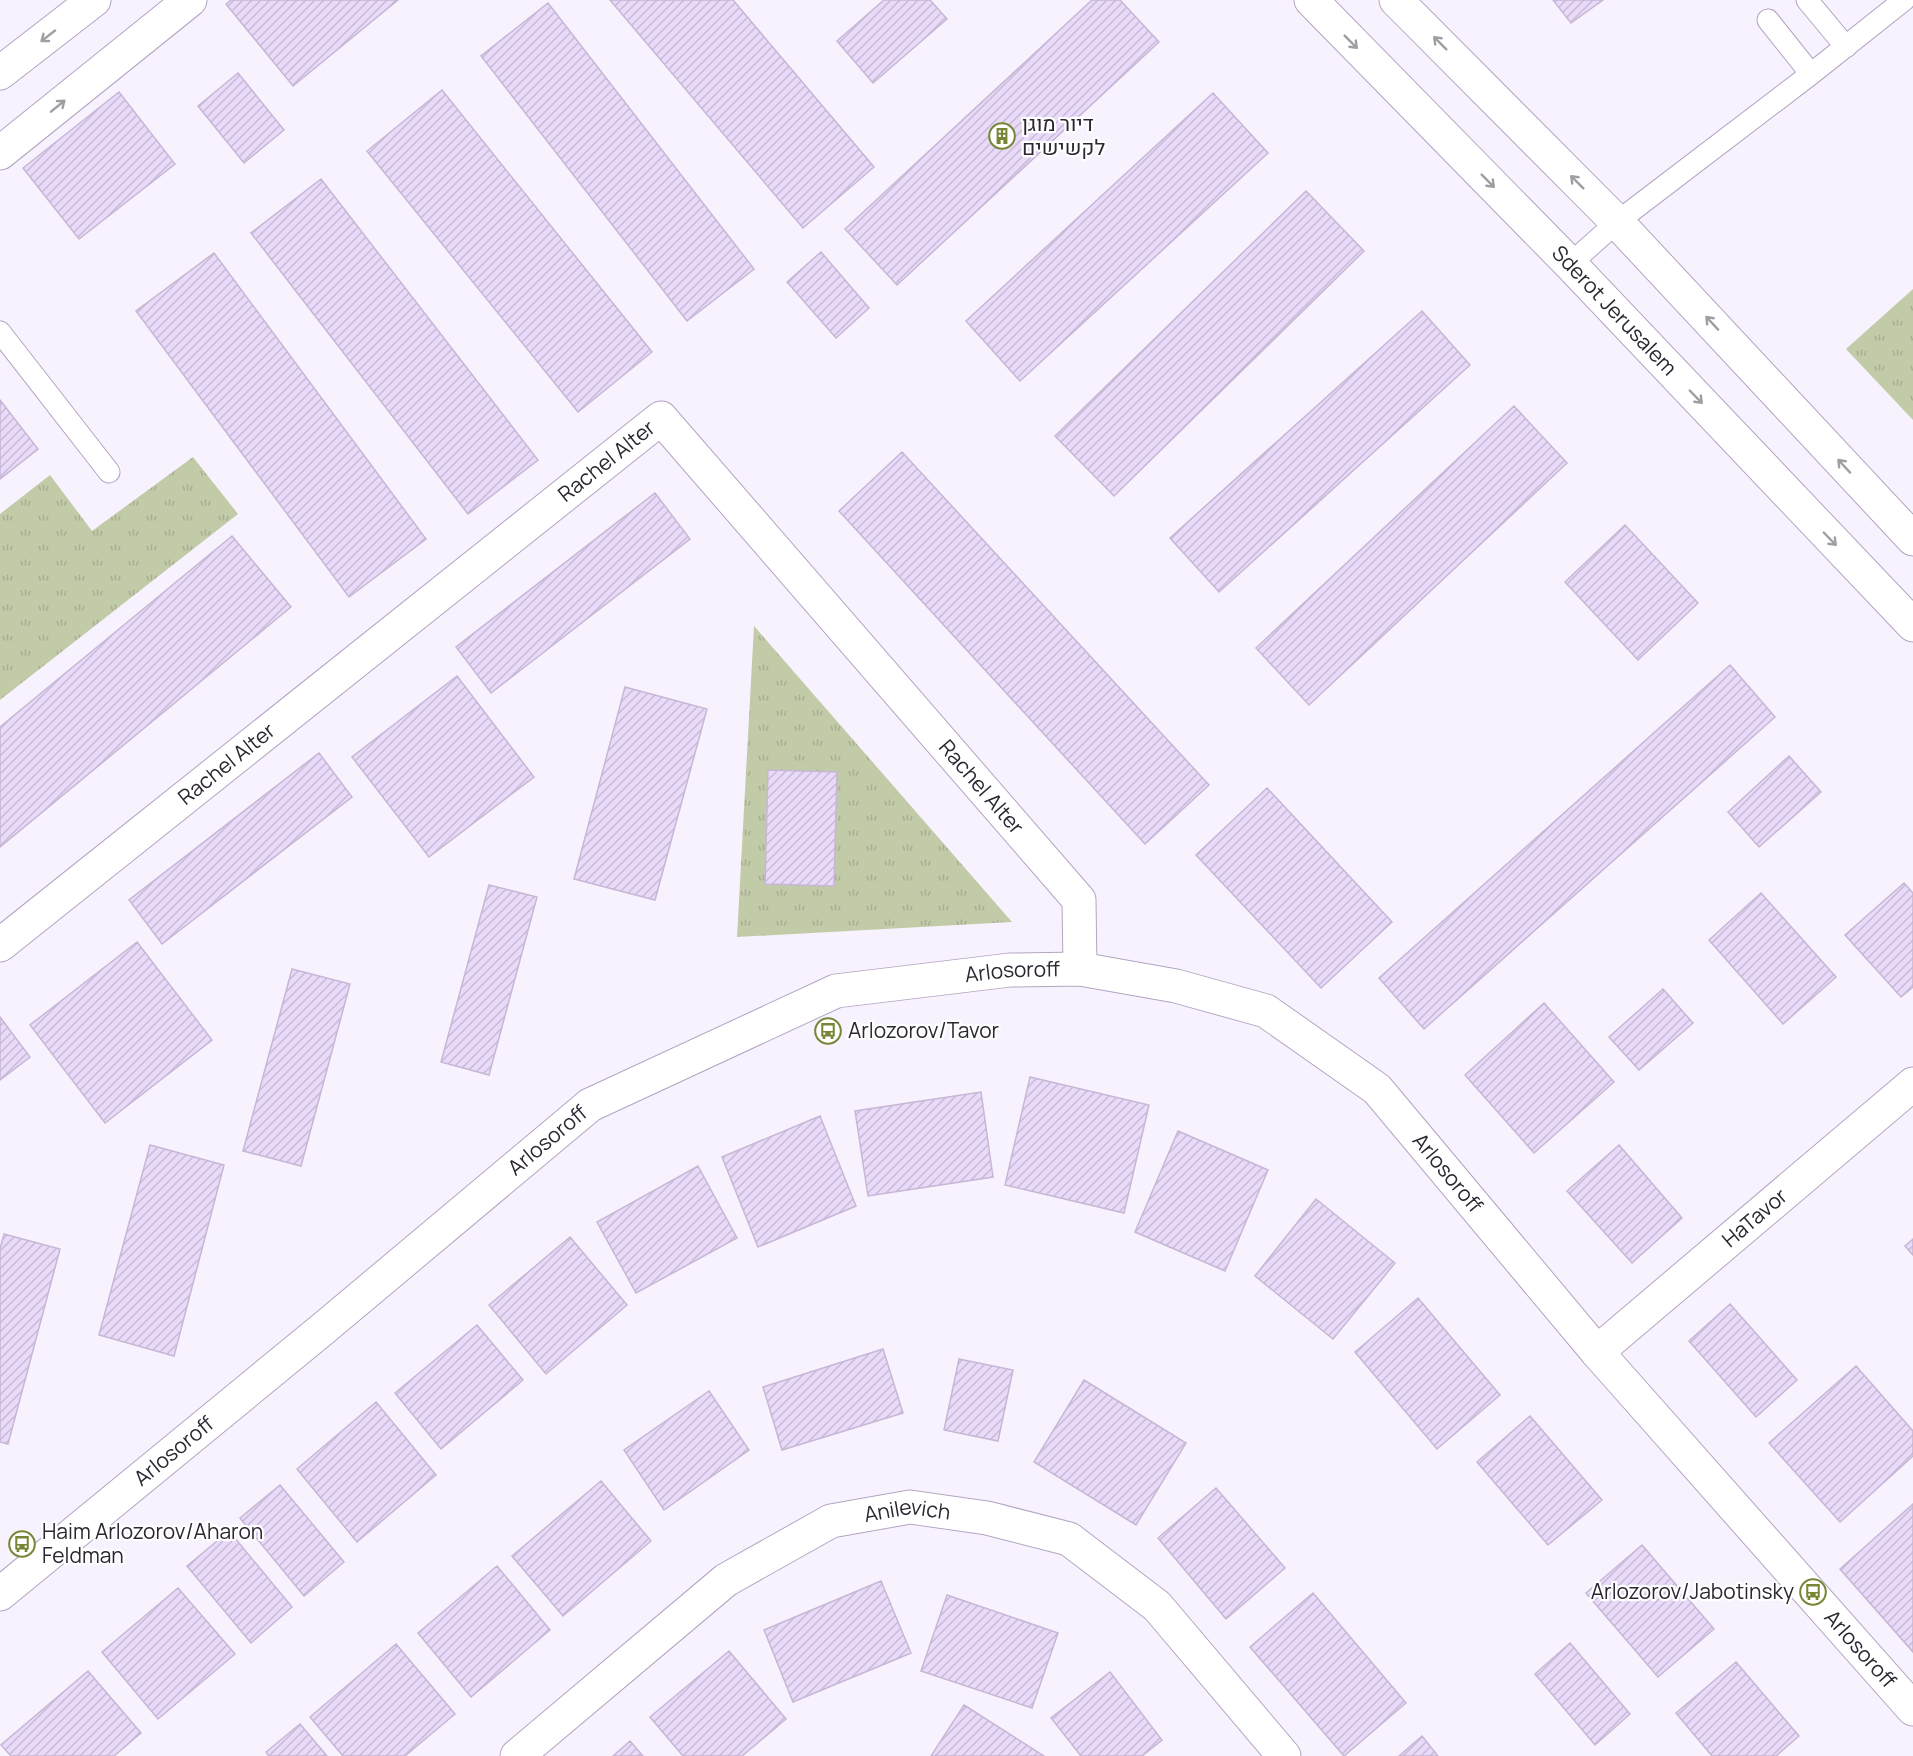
<svg xmlns="http://www.w3.org/2000/svg" width="1913" height="1756" viewBox="0 0 1913 1756" font-family="Manrope,Heebo,sans-serif">
	<style>
		.grass { fill: url(#grass-tufts) }
		.building { fill: url(#building-hatch); stroke: #c6b7d5; stroke-width: 1.5 }
		.lines { fill: none; stroke-linecap: round; stroke-linejoin: round }
		.lane-casing { stroke: #b3a5c2; stroke-width: 23 }
		.street-casing { stroke: #b3a5c2; stroke-width: 35 }
		.secondary-casing { stroke: #b3a5c2; stroke-width: 35 }
		.lane { stroke: #fff; stroke-width: 21 }
		.street { stroke: #fff; stroke-width: 33 }
		.secondary { stroke: #fff; stroke-width: 33 }
		.oneway { stroke: #a09da3 }
		.labels { text-anchor: middle; stroke-width: 4.5; stroke-linejoin: round; paint-order: stroke }
		.poi-label { font-size: 21px; fill: #2c2632; stroke: #fff; text-anchor: start }
		.street-label { font-size: 21px; fill: #2c2632; stroke: #fff }
	</style>
	<defs>
		<pattern id="grass-tufts" width="24" height="20" patternUnits="userSpaceOnUse" patternTransform="scale(1.5)"><rect width="24" height="20" fill="#c2cba8"/><path d="M3 7l-1-3M5 7V3M7 7l1-3M15 17l-1-3M17 17v-4M19 17l1-3" fill="none" stroke="#a7ae91"/></pattern>
		<pattern id="building-hatch" width="6" height="6" patternUnits="userSpaceOnUse" patternTransform="scale(1.5)"><rect width="6" height="6" fill="#e9daf9"/><path d="M-1 1l2-2M0 6l6-6M5 7l2-2" fill="none" stroke="#c8bbd6"/></pattern>
	</defs>
	<rect width="100%" height="100%" fill="#f8f2ff"/>
	<path class="grass" d="M1913,289V420L1846,349Z
		M193,457L238,514L0,700V514L50,475L92,531Z
		M754,626L1012,922L737,937Z"/>
	<path class="building" d="M231,0H398L293,86L226,4Z
		M610,0H733L874,167L803,228Z
		M884,0H930L947,19L873,83L837,41Z
		M1092,0H1120L1159,42L897,285L845,229Z
		M1553,0H1603L1571,23Z
		M1553,0H1603L1571,23Z
		M548,3L754,269L687,321L481,56Z
		M238,73L284,130L244,163L198,106Z
		M442,90L652,352L578,412L367,151Z
		M119,92L175,164L79,239L23,168Z
		M1213,93L1268,153L1020,381L966,321Z
		M321,179L538,460L468,514L251,233Z
		M1306,191L1364,251L1114,496L1055,436Z
		M821,252L869,308L836,338L787,282Z
		M214,253L426,539L349,597L136,311Z
		M1422,311L1470,365L1219,592L1170,538Z
		M0,400L38,449L0,479Z
		M1514,406L1567,463L1309,705L1256,648Z
		M902,452L1209,785L1145,844L839,511Z
		M655,493L690,539L491,693L456,647Z
		M1625,525L1698,603L1638,660L1565,582Z
		M232,536L291,607L0,847V727Z
		M1730,665L1775,717L1424,1029L1379,978Z
		M457,676L534,777L429,857L352,757Z
		M625,687L707,709L655,900L574,879Z
		M319,753L352,797L162,944L129,900Z
		M1789,756L1821,792L1759,847L1728,812Z
		M768,770L837,772L834,886L765,884Z
		M1267,788L1392,922L1321,988L1196,855Z
		M1904,883L1913,893V987L1901,997L1845,935Z
		M489,885L537,897L489,1075L441,1062Z
		M1761,893L1836,977L1783,1024L1709,940Z
		M137,942L212,1040L105,1123L30,1025Z
		M292,969L350,984L301,1166L243,1151Z
		M1663,989L1693,1023L1639,1070L1609,1037Z
		M1544,1003L1614,1082L1534,1153L1465,1075Z
		M0,1017L30,1057L0,1080Z
		M1030,1077L1149,1105L1124,1213L1005,1185Z
		M981,1092L993,1177L868,1196L855,1111Z
		M820,1116L856,1206L758,1247L722,1157Z
		M1178,1131L1268,1170L1225,1271L1135,1232Z
		M150,1145L224,1165L174,1356L99,1335Z
		M1619,1145L1682,1218L1632,1263L1567,1191Z
		M698,1166L737,1238L636,1293L597,1222Z
		M1316,1199L1395,1263L1333,1339L1255,1276Z
		M4,1234L60,1249L8,1444L0,1442V1249Z
		M570,1237L627,1305L546,1374L489,1305Z
		M1913,1239V1255L1905,1246Z
		M1418,1298L1500,1395L1437,1449L1355,1352Z
		M1730,1304L1797,1380L1756,1417L1689,1341Z
		M477,1325L523,1380L441,1449L395,1393Z
		M883,1349L903,1413L782,1450L763,1387Z
		M959,1359L1013,1370L998,1441L944,1430Z
		M1856,1366L1913,1431V1456L1840,1522L1769,1443Z
		M1084,1380L1186,1443L1136,1525L1034,1462Z
		M709,1391L749,1450L664,1510L624,1450Z
		M376,1402L436,1475L357,1542L297,1469Z
		M1530,1416L1602,1500L1548,1545L1477,1462Z
		M601,1481L651,1541L563,1616L512,1556Z
		M280,1485L344,1562L304,1596L240,1518Z
		M1216,1488L1285,1568L1226,1619L1158,1538Z
		M1913,1504V1652L1840,1569Z
		M229,1531L292,1607L251,1643L187,1566Z
		M1642,1545L1714,1629L1658,1677L1586,1593Z
		M497,1566L550,1630L471,1697L418,1633Z
		M881,1581L911,1653L793,1702L764,1630Z
		M178,1588L235,1654L158,1719L102,1652Z
		M1313,1593L1406,1703L1344,1756L1250,1647Z
		M947,1595L1058,1633L1032,1708L921,1671Z
		M1570,1643L1630,1714L1595,1745L1535,1674Z
		M396,1644L455,1714L405,1756H343L310,1717Z
		M729,1651L786,1719L742,1756H683L650,1717Z
		M1736,1662L1799,1736L1776,1756H1712L1676,1713Z
		M88,1671L141,1733L114,1756H11L1,1745Z
		M1110,1672L1162,1740L1142,1756H1081L1051,1718Z
		M964,1705L1044,1756H931Z
		M300,1724L327,1756H269L266,1752Z
		M1422,1736L1438,1756H1399Z
		M630,1741L643,1756H613Z"/>
	<g class="lines">
		<g class="lane-casing">
			<path id="lane" d="M1807,0L1846,47
				M1768,20L1811,74
				M1570,264L1617,222L1811,74L1904,0
				M0,332L109,472"/>
		</g>
		<g class="street-casing">
			<g id="street">
				<path id="s1" d="M0,945L661,418L1079,900L1080,969"/>
				<path id="s2" d="M1597,1352L1913,1084"/>
				<path id="s3" d="M517,1756L726,1580L831,1521L910,1507L987,1518L1069,1539L1157,1606L1284,1756"/>
			</g>
		</g>
		<g class="secondary-casing">
			<g id="secondary">
				<path id="s4" d="M1311,0L1570,264L1913,625"/>
				<path d="M1396,0L1617,222L1913,539"/>
				<path d="M0,73L94,0"/>
				<path d="M0,153L190,0"/>
				<path id="s5" d="M0,1594L324,1328L590,1105L836,991L1010,970L1080,969L1176,986L1266,1011L1377,1089L1597,1352L1913,1709"/>
			</g>
		</g>
		<use href="#lane" class="lane"/>
		<use href="#street" class="street"/>
		<use href="#secondary" class="secondary"/>
	</g>
	<defs><path id="oneway-shaft" d="M-6 0H5M1.5-3L5.5 0L1.5 3" fill="none" stroke-width="1.6" stroke-linecap="round" stroke-linejoin="round" transform="scale(1.5)"/></defs>
	<g class="oneway">
		<use href="#oneway-shaft" transform="translate(48 36) rotate(142)"/>
		<use href="#oneway-shaft" transform="translate(1351 42) rotate(45)"/>
		<use href="#oneway-shaft" transform="translate(1440 43) rotate(-135)"/>
		<use href="#oneway-shaft" transform="translate(58 106) rotate(-39)"/>
		<use href="#oneway-shaft" transform="translate(1488 181) rotate(45)"/>
		<use href="#oneway-shaft" transform="translate(1577 182) rotate(-135)"/>
		<use href="#oneway-shaft" transform="translate(1712 323) rotate(-133)"/>
		<use href="#oneway-shaft" transform="translate(1696 397) rotate(46)"/>
		<use href="#oneway-shaft" transform="translate(1844 466) rotate(-133)"/>
		<use href="#oneway-shaft" transform="translate(1830 539) rotate(46)"/>
	</g>
	<defs>
		<g id="building-ring" transform="scale(1.35)"><circle r="9.5" fill="#fff" stroke="#768635" stroke-width="1.5"/><path d="M-4-6H4V6H1V3H-1V6H-4ZM-2.5-4.3h1.7v1.8h-1.7ZM.8-4.3h1.7v1.8H.8ZM-2.5-1h1.7V.8h-1.7ZM.8-1h1.7V.8H.8Z" fill="#768635"/></g>
		<g id="bus-ring" transform="scale(1.35)"><circle r="9.5" fill="#fff" stroke="#768635" stroke-width="1.5"/><path d="M-5-6H5V4H4V6H2V4H-2V6H-4V4H-5ZM-3.5-4V0h7V-4ZM-3.5 1.2v1.5H-2V1.2ZM2 1.2v1.5H3.5V1.2Z" fill="#768635"/></g>
	</defs>
	<g fill-rule="evenodd">
		<use href="#building-ring" x="1002" y="136"/>
		<use href="#bus-ring" x="828" y="1031"/>
		<use href="#bus-ring" x="22" y="1544"/>
		<use href="#bus-ring" x="1813" y="1592"/>
	</g>
	<g class="labels">
		<g class="poi-label">
			<text x="1022" y="131">דיור מוגן<tspan x="1022" dy="24">לקשישים</tspan></text>
			<text x="848" y="1038">Arlozorov/Tavor</text>
			<text x="42" y="1539">Haim Arlozorov/Aharon<tspan x="42" dy="24">Feldman</tspan></text>
			<text x="1794" y="1599" text-anchor="end">Arlozorov/Jabotinsky</text>
		</g>
		<g class="street-label">
			<text dy="7" stroke="none"><textPath href="#s4" startOffset="434">Sderot Jerusalem</textPath></text>
			<text dy="7" stroke="none"><textPath href="#s1" startOffset="776">Rachel Alter</textPath></text>
			<text dy="7" stroke="none"><textPath href="#s1" startOffset="290">Rachel Alter</textPath></text>
			<text dy="7" stroke="none"><textPath href="#s1" startOffset="1334">Rachel Alter</textPath></text>
			<text dy="7" stroke="none"><textPath href="#s5" startOffset="1215">Arlosoroff</textPath></text>
			<text dy="7" stroke="none"><textPath href="#s5" startOffset="711">Arlosoroff</textPath></text>
			<text dy="7" stroke="none"><textPath href="#s5" startOffset="1719">Arlosoroff</textPath></text>
			<text dy="7" stroke="none"><textPath href="#s2" startOffset="207">HaTavor</textPath></text>
			<text dy="7" stroke="none"><textPath href="#s5" startOffset="225">Arlosoroff</textPath></text>
			<text dy="7" stroke="none"><textPath href="#s3" startOffset="471">Anilevich</textPath></text>
			<text dy="7" stroke="none"><textPath href="#s5" startOffset="2349">Arlosoroff</textPath></text>
		</g>
	</g>
</svg>
